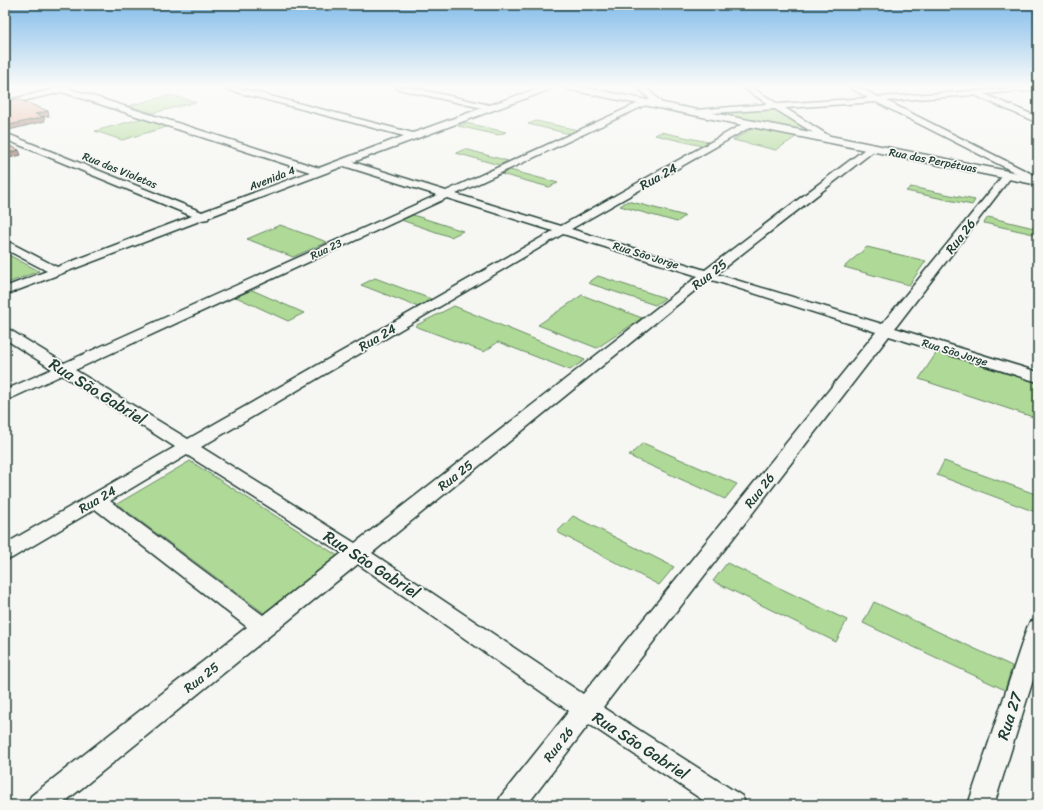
<svg xmlns="http://www.w3.org/2000/svg" width="1043" height="810" viewBox="0 0 1043 810" font-family="Sriracha,sans-serif">
	<style>
		.green { fill: #afd997; stroke: #678b66 }
		.lines { fill: none; stroke-linecap: round; stroke-linejoin: round }
		.minor-casing { stroke: #1f3d34; stroke-width: 3 }
		.tertiary-casing { stroke: #1f3d34; stroke-width: 3 }
		.minor { fill: #f6f6f2; fill-rule: evenodd }
		.tertiary { fill: #f6f6f2; fill-rule: evenodd }
		.shaded-wall { fill: #a17a6c; stroke: #1f3d34 }
		.building { fill: #e6af9b; stroke: #1f3d34 }
		.labels { text-anchor: middle; stroke-width: 3.5; stroke-linejoin: round; paint-order: stroke }
		.far-street-label { font-size: 11px; fill: #1f3d34; stroke: #f6f6f2 }
		.street-label { font-size: 13px; fill: #1f3d34; stroke: #f6f6f2 }
		.near-street-label { font-size: 16px; fill: #1f3d34; stroke: #f6f6f2 }
	</style>
	<rect width="100%" height="100%" fill="#f6f6f2"/>
	<filter id="ink" filterUnits="userSpaceOnUse"><feTurbulence type="fractalNoise" baseFrequency=".025" numOctaves="2"/><feDisplacementMap in="SourceGraphic" scale="8" xChannelSelector="R" yChannelSelector="G"/><feConvolveMatrix kernelMatrix="1 2 1 2 8 2 1 2 1" color-interpolation-filters="sRGB"/></filter>
	<g filter="url(#ink)">
		<path class="green" d="M171,95L196,102L153,113L128,106Z
			M778,108L809,130L810,133L712,114Z
			M143,118L170,126L122,140L95,131Z
			M536,121L578,130L570,134L528,124Z
			M466,123L506,132L498,135L458,126Z
			M757,126L799,135L776,150L733,140Z
			M661,132L708,142L702,146L655,135Z
			M465,149L508,161L499,165L456,153Z
			M510,170L558,183L549,187L501,174Z
			M911,187L975,200L972,205L906,191Z
			M628,201L685,216L677,222L620,206Z
			M413,215L463,231L451,237L401,220Z
			M988,217L1038,229V235L984,223Z
			M280,225L327,242L293,257L247,239Z
			M867,247L926,261L909,285L844,267Z
			M5,253L39,271L5,284Z
			M598,276L665,298L655,305L588,283Z
			M375,278L431,299L418,307L361,285Z
			M252,290L304,313L288,321L236,297Z
			M582,295L642,318L597,348L538,325Z
			M454,306L585,360L570,370L498,342L484,352L415,326Z
			M937,352L1038,383V413L1036,418L919,379Z
			M643,443L737,484L725,499L629,456Z
			M190,461L338,556L264,613L117,504Z
			M944,461L1038,495V513L937,475Z
			M573,516L674,567L659,585L557,532Z
			M727,563L847,620L836,642L713,581Z
			M874,602L1012,666L1005,690L863,623Z"/>
		<g class="lines">
			<g class="minor-casing">
				<path id="minor" d="M51,87H70V89L319,168L404,136L225,89L224,87H235L413,133L482,108L398,89L397,87H409L490,105L542,87H552L551,89L353,162L446,191L645,100H650L638,87H646L661,102V106H655L652,102L456,194L561,226L748,121H754V125L571,229L705,270L869,146H875V150L716,274L882,324L1005,173H1011L1013,175L1011,177L895,328L1038,372V382L889,336L603,707L742,796L746,805H710L589,724L527,805H497L501,796L569,711L358,564L61,805H27L31,796L247,627L95,509L12,558L5,560V544L175,447L62,375L5,401V390L52,369L5,339V329L10,330L64,363L437,195L344,166L209,217L208,219L202,220L5,295V287L47,271L5,249V240L57,267L192,216L5,139V133L202,212L310,172L62,92L5,105V101L54,89ZM447,198L553,231L188,439L75,370ZM563,234L698,276L355,543L201,447ZM709,279L876,332L583,694L372,553ZM187,455L342,553L263,615L110,501Z
					M742,87H751L778,104L868,98L849,87H858L878,97L1038,87V90L984,94L1038,117V123L974,95L887,101L1038,177V184L876,102L785,108L831,137V141L828,142L775,109L695,114L691,112L695,110L768,104Z
					M1038,619V664L994,805H968L1027,628L1030,622Z"/>
			</g>
			<g class="tertiary-casing">
				<path id="tertiary" d="M565,87H582L1038,177V185L570,90Z"/>
			</g>
			<use href="#minor" class="minor"/>
			<use href="#tertiary" class="tertiary"/>
		</g>
		<path class="shaded-wall" d="M48,111L49,116L37,118L35,114Z
			M44,117L45,121L5,131V126Z
			M19,150L21,155L5,159V154Z"/>
		<path class="building" d="M17,99L48,111L35,114L44,117L5,126V102Z
			M5,144L19,150L5,154Z"/>
	</g>
	<linearGradient id="sky" x2="0" y2="1"><stop stop-color="#83bcea"/><stop offset="0.43" stop-color="#fbfbf9"/><stop offset="1" stop-color="#fbfbf9" stop-opacity="0"/></linearGradient>
	<rect width="1043" height="200" fill="url(#sky)"/>
	<g class="labels">
		<g class="far-street-label">
			<text transform="translate(933 160) rotate(11)" y="4">Rua das Perpétuas</text>
			<text transform="translate(120 170) rotate(22)" y="4">Rua das Violetas</text>
			<text transform="translate(272 178) rotate(-21)" y="4">Avenida 4</text>
			<text transform="translate(326 249) rotate(-25)" y="4">Rua 23</text>
			<text transform="translate(646 255) rotate(17)" y="4">Rua São Jorge</text>
			<text transform="translate(955 352) rotate(17)" y="4">Rua São Jorge</text>
		</g>
		<g class="street-label">
			<text transform="translate(658 176) rotate(-29)" y="5">Rua 24</text>
			<text transform="translate(960 236) rotate(-52)" y="5">Rua 26</text>
			<text transform="translate(709 274) rotate(-38)" y="5">Rua 25</text>
			<text transform="translate(377 337) rotate(-30)" y="5">Rua 24</text>
			<text transform="translate(455 475) rotate(-38)" y="5">Rua 25</text>
			<text transform="translate(759 490) rotate(-52)" y="5">Rua 26</text>
			<text transform="translate(97 499) rotate(-30)" y="5">Rua 24</text>
			<text transform="translate(201 677) rotate(-38)" y="5">Rua 25</text>
			<text transform="translate(558 744) rotate(-52)" y="5">Rua 26</text>
		</g>
		<g class="near-street-label">
			<text transform="translate(98 391) rotate(32)" y="6">Rua São Gabriel</text>
			<text transform="translate(372 564) rotate(33)" y="6">Rua São Gabriel</text>
			<text transform="translate(1009 716) rotate(-72)" y="6">Rua 27</text>
			<text transform="translate(641 745) rotate(33)" y="6">Rua São Gabriel</text>
		</g>
	</g>
	<rect width="1043" height="810" fill="none" stroke="#f6f6f2" stroke-width="20"/>
	<rect x="10" y="10" width="1023" height="790" fill="none" stroke="#1f3d34" stroke-width="1.5" filter="url(#ink)"/>
</svg>
